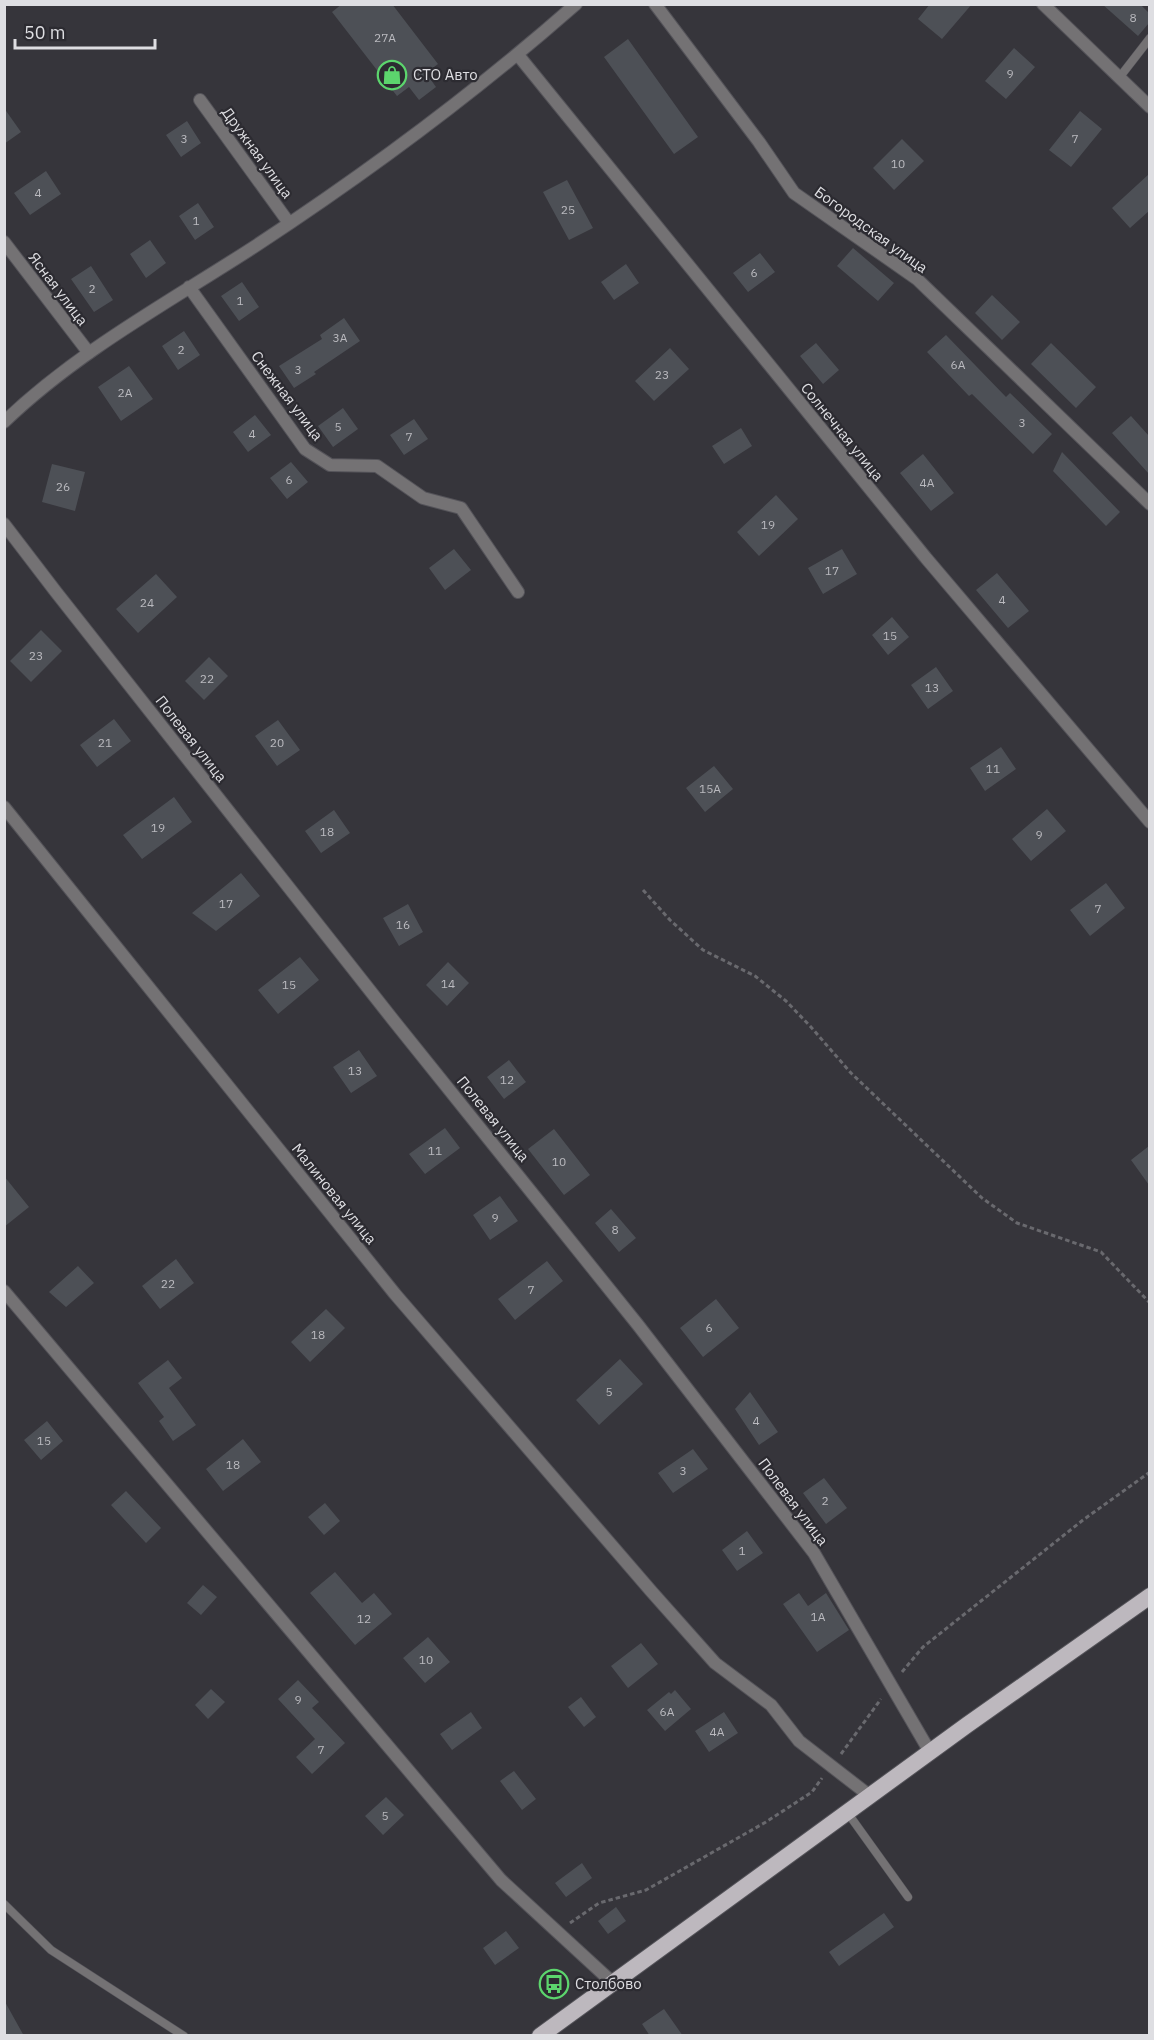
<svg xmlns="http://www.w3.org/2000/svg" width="1154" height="2040" viewBox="0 0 1154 2040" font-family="'IBM Plex Sans',sans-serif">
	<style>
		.building { fill: #4d5056 }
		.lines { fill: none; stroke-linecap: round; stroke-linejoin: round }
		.service-casing { stroke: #545359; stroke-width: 9 }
		.minor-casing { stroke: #545359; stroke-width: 14 }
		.trunk-casing { stroke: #545359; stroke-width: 18 }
		.path { stroke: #69696e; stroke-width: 3; stroke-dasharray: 4.5 3; stroke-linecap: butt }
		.service { stroke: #747274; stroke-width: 8 }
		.minor { stroke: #747274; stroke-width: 12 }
		.trunk { stroke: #bdb8be; stroke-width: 16 }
		.labels { text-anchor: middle; stroke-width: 4.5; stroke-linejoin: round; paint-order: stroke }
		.number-label { font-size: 12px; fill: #bababf }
		.poi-label { font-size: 15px; fill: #dedee2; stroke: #2c2b31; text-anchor: start }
		.street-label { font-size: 15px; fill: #dedee2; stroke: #2c2b31 }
	</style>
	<rect width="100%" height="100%" fill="#36353b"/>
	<path class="building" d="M342,4H392L438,64L426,73L436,87L419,100L409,87L397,96L332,12Z
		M930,4H972L942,39L918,19Z
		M1102,4H1140L1149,13V23L1138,36Z
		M628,39L698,137L674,154L604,57Z
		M1014,48L1035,67L1006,99L985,81Z
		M4,108L21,132L4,144Z
		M1080,111L1102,129L1071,167L1049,150Z
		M187,121L201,143L181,157L166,135Z
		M902,139L924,161L894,190L873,168Z
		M46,171L61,194L30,215L14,193Z
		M1149,174V211L1130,228L1112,208Z
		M567,180L593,228L569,240L543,192Z
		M198,203L214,227L195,240L179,216Z
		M150,240L166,263L146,278L130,254Z
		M853,248L894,283L878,301L837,266Z
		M760,253L775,272L748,292L733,273Z
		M626,264L639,283L614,300L601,282Z
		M91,266L113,300L94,312L71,279Z
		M242,282L259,307L239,321L221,296Z
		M992,295L1020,322L1002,340L975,313Z
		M344,318L360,341L314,372L316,374L294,388L279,366L322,339L320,335Z
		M184,331L200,355L178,370L162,346Z
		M946,335L1006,397L1010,393L1052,434L1033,454L972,394L969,396L927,352Z
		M816,343L839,370L823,384L800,356Z
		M1051,343L1096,387L1076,408L1031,364Z
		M670,348L689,369L654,401L635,381Z
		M129,366L153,399L121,421L98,387Z
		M343,408L358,429L333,447L318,426Z
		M255,415L271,435L248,452L233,432Z
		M1131,416L1149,436V474L1112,433Z
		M414,419L428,439L404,455L390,435Z
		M741,428L752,446L724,464L712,446Z
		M1062,452L1120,512L1106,526L1053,471Z
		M923,454L954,493L931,511L900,473Z
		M291,462L308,482L287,499L270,478Z
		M52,464L85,472L75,511L42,502Z
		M776,495L798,519L759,556L737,532Z
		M454,549L471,570L445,590L429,568Z
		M842,549L857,574L823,594L808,568Z
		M997,573L1029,611L1008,628L976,590Z
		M156,574L177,597L138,633L116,609Z
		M892,617L909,637L888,655L872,635Z
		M41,630L62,651L31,682L10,661Z
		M209,657L228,676L204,700L185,681Z
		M936,667L953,691L928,709L911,685Z
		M114,719L131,741L97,767L80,745Z
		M278,720L300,750L277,766L255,736Z
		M1001,747L1016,769L985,791L970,768Z
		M714,766L733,789L705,812L686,788Z
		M174,797L192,822L142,859L123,835Z
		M1047,809L1066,831L1031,861L1012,839Z
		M334,810L350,833L321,853L305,831Z
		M241,873L260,896L216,931L192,913Z
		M1106,883L1125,908L1090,936L1070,910Z
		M408,904L423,932L399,946L383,918Z
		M300,957L319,980L278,1014L258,990Z
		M448,962L469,983L447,1006L426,985Z
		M359,1050L377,1076L351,1093L333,1067Z
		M509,1060L526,1082L504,1099L487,1077Z
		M445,1128L460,1148L425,1174L409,1154Z
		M554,1129L590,1175L564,1195L528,1149Z
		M1149,1146V1185L1131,1160Z
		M4,1176L29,1207L4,1227Z
		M500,1196L518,1221L490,1240L473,1215Z
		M611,1209L636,1238L619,1252L595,1223Z
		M176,1259L194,1283L160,1309L142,1286Z
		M547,1261L563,1281L515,1320L498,1299Z
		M78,1266L94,1283L66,1307L49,1292Z
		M716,1299L739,1328L703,1357L680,1328Z
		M326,1309L345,1328L310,1362L291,1342Z
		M620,1359L643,1384L599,1425L576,1400Z
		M168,1360L182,1378L169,1388L196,1425L173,1441L159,1421L164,1417L138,1383Z
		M750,1392L778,1432L759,1445L735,1409Z
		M47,1421L63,1441L41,1460L24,1440Z
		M243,1439L261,1462L223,1491L206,1469Z
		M693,1449L708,1469L673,1493L658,1473Z
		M824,1478L847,1508L826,1524L803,1493Z
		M126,1491L161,1528L146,1543L111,1505Z
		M325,1503L340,1521L324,1535L308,1517Z
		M747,1531L763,1553L737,1571L722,1550Z
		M335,1572L362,1603L374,1593L392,1614L355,1645L310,1593Z
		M203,1585L217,1597L201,1615L187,1603Z
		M799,1593L808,1606L826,1593L849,1630L817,1652L783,1604Z
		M428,1637L450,1662L425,1683L403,1658Z
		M641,1643L658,1664L628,1688L611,1666Z
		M298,1680L319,1702L312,1708L345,1743L312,1774L296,1757L315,1739L278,1699Z
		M211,1689L225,1702L208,1719L195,1705Z
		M675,1690L691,1709L665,1731L647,1710L669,1692L671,1694Z
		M581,1697L596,1717L584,1727L568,1707Z
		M471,1712L482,1728L452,1750L440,1734Z
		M724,1712L738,1733L709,1752L695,1731Z
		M514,1771L536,1799L522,1810L500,1781Z
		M386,1797L404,1815L383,1835L365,1816Z
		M582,1863L592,1878L566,1897L555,1883Z
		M616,1907L626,1921L608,1934L598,1921Z
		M884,1913L894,1927L839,1966L829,1952Z
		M506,1931L519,1948L495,1965L483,1948Z
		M4,2000L24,2036H4Z
		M664,2009L683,2036H650L642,2024Z"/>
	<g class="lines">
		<g class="service-casing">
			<path id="service" d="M1119,78L1150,38
				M847,1812L908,1897
				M4,1904L51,1950L184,2036"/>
		</g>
		<g class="minor-casing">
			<path id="minor" d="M655,4L759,142L794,193L917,279L1150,504
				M1043,4L1150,107
				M518,55L926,558L1150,822
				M200,100L289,223
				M4,242L89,353
				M189,287L305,449L330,465L377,466L423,498L461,508L518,592
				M4,422C79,350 171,301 257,245C368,172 476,92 576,4
				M4,524L56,592L394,1021L638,1325L814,1553L930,1752
				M4,807L395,1294L651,1591L715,1663L771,1705L799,1741L870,1796
				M4,1291L501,1880L613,1983"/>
		</g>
		<g class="trunk-casing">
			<path id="trunk" d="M540,2036L967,1725L1150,1596"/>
		</g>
		<path class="path" d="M643,890L670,920L703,950L755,976L786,1001L810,1026L851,1073L982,1198L1017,1223L1101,1252L1150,1303
			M902,1672L923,1647L1083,1520L1150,1472
			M841,1754L881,1699
			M570,1923L599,1903L646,1890L766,1822L812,1792L822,1778"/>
		<use href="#service" class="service"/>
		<use href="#minor" class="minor"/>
		<use href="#trunk" class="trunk"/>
	</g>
	<defs>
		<g id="shop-ring" transform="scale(1.5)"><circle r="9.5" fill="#2c2b31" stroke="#5cd56d" stroke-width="1.5"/><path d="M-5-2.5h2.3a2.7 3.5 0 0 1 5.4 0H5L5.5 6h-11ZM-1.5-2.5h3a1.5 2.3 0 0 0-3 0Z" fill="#5cd56d"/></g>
		<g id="bus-ring" transform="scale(1.5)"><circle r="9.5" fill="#2c2b31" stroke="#5cd56d" stroke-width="1.5"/><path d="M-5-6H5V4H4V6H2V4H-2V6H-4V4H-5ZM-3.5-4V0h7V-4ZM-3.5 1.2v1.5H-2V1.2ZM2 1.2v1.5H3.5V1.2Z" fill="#5cd56d"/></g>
	</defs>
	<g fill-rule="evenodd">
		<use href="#shop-ring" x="392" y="75"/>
		<use href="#bus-ring" x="554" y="1984"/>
	</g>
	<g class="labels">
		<g class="number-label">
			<text x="1133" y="22">8</text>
			<text x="385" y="42">27А</text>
			<text x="1010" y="78">9</text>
			<text x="184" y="143">3</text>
			<text x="1075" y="143">7</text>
			<text x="898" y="168">10</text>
			<text x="38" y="197">4</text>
			<text x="568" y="214">25</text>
			<text x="196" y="225">1</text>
			<text x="754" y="277">6</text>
			<text x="92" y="293">2</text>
			<text x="240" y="305">1</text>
			<text x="340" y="342">3А</text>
			<text x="181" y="354">2</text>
			<text x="958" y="369">6А</text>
			<text x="298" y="374">3</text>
			<text x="662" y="379">23</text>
			<text x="125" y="397">2А</text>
			<text x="1022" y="427">3</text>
			<text x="338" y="431">5</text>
			<text x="252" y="438">4</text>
			<text x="409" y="441">7</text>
			<text x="289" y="484">6</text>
			<text x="927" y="487">4А</text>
			<text x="63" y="491">26</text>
			<text x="768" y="529">19</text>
			<text x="832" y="575">17</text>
			<text x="1002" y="604">4</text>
			<text x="147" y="607">24</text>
			<text x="890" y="640">15</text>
			<text x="36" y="660">23</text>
			<text x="207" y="683">22</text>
			<text x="932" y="692">13</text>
			<text x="105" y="747">21</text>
			<text x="277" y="747">20</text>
			<text x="993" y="773">11</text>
			<text x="710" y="793">15А</text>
			<text x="158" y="832">19</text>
			<text x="327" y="836">18</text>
			<text x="1039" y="839">9</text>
			<text x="226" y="908">17</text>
			<text x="1098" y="913">7</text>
			<text x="403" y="929">16</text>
			<text x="448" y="988">14</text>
			<text x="289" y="989">15</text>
			<text x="355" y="1075">13</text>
			<text x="507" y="1084">12</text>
			<text x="435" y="1155">11</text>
			<text x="559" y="1166">10</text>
			<text x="495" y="1222">9</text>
			<text x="615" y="1234">8</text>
			<text x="168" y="1288">22</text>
			<text x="531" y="1294">7</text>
			<text x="709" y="1332">6</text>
			<text x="318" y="1339">18</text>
			<text x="609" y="1396">5</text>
			<text x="756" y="1425">4</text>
			<text x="44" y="1445">15</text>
			<text x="233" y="1469">18</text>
			<text x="683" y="1475">3</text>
			<text x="825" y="1505">2</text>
			<text x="742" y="1555">1</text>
			<text x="818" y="1621">1А</text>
			<text x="364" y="1623">12</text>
			<text x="426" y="1664">10</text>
			<text x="298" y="1704">9</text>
			<text x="667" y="1716">6А</text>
			<text x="717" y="1736">4А</text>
			<text x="321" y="1754">7</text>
			<text x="385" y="1820">5</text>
		</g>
		<g class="poi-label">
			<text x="413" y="80">СТО Авто</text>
			<text x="575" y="1989">Столбово</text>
		</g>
		<g class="street-label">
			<text transform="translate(257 153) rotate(54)" y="5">Дружная улица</text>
			<text transform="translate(871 230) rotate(36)" y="5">Богородская улица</text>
			<text transform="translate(58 289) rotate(53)" y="5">Ясная улица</text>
			<text transform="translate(287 396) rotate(53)" y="5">Снежная улица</text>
			<text transform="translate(842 432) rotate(51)" y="5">Солнечная улица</text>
			<text transform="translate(191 739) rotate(52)" y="5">Полевая улица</text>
			<text transform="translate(493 1119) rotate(51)" y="5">Полевая улица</text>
			<text transform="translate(334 1194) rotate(51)" y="5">Малиновая улица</text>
			<text transform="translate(793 1502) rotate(53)" y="5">Полевая улица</text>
		</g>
	</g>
	<rect width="1154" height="2040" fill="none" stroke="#dedee2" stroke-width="12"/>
	<path d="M15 39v9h140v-9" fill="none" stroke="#dedee2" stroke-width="3"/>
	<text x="24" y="39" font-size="18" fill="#dedee2" stroke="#2c2b31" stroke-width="4.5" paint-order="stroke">50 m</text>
</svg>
